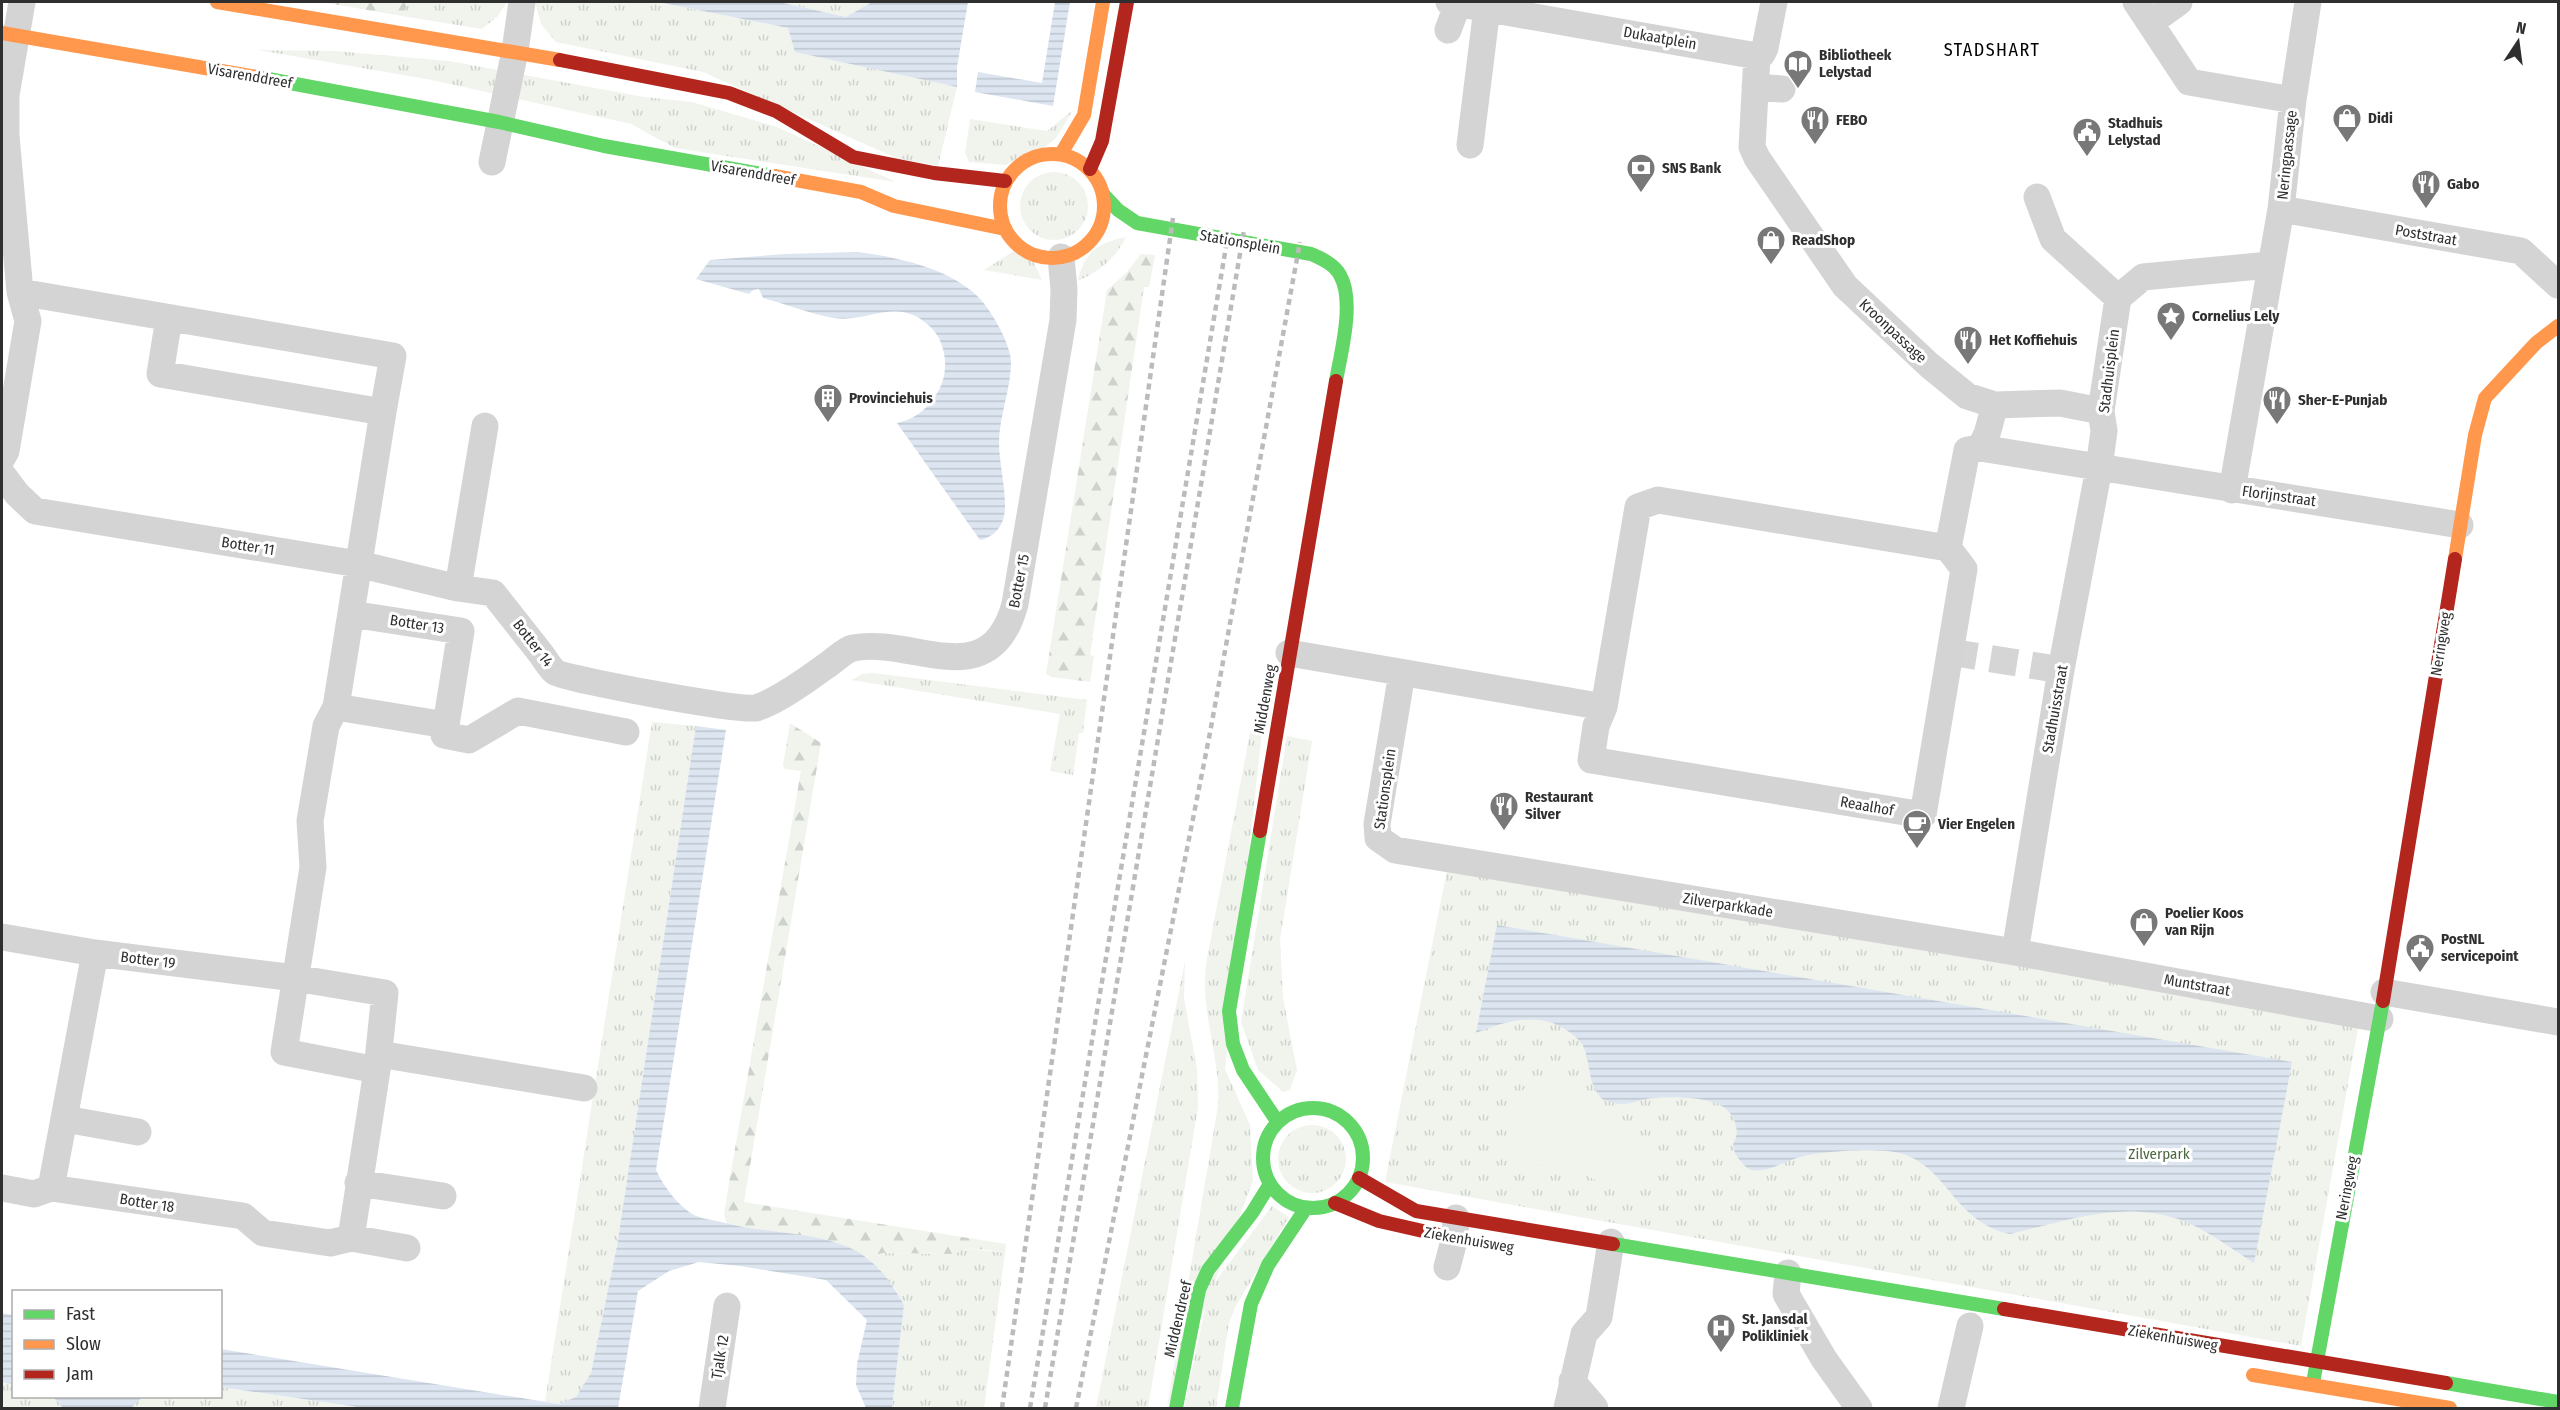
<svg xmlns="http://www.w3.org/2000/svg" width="2560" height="1410" viewBox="0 0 2560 1410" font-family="'Fira Sans Condensed',sans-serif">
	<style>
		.grass { fill: url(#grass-tufts) }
		.forest { fill: url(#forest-firs) }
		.pitch { fill: #f0f4ed }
		.water { fill: url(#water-rules) }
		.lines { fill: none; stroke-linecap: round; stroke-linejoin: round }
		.street-tunnel { stroke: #d5d5d5; stroke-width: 27; stroke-dasharray: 27 14; stroke-linecap: butt }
		.street { stroke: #d4d4d4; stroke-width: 27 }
		.fast { stroke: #63d668; stroke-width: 14 }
		.slow { stroke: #ff974d; stroke-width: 14 }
		.jam { stroke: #b3261e; stroke-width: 14 }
		.rail { stroke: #bbb; stroke-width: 4.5; stroke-dasharray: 6 4.5; stroke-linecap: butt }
		.labels { text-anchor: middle; stroke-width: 6; stroke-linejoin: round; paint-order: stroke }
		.street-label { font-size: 15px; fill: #2f2f2f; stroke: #fff }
		.poi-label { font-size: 15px; font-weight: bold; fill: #2f2f2f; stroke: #fff; text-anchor: start }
		.park-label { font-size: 15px; fill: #4d6741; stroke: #fff }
		.quarter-label { font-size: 18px; letter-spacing: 1.5px; fill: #000; stroke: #fff }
	</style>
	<defs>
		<pattern id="grass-tufts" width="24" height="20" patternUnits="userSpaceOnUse" patternTransform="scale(1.5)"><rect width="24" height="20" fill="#f0f4ed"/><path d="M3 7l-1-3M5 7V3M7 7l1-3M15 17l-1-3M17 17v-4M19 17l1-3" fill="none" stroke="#ced2cc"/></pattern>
		<pattern id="forest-firs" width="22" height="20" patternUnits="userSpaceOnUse" patternTransform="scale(1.5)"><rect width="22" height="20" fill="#f0f4ed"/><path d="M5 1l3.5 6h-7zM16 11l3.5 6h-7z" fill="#ced2cc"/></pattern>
		<pattern id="water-rules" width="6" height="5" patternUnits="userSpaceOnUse" patternTransform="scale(1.5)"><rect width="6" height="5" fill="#dce5f0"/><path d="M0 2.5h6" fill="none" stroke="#bdc5ce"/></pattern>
	</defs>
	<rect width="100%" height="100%" fill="#fff"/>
	<path class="grass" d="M409,2H507L497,17L482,29L402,16Z
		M535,2H658L788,28L796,52L957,87L938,166L896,158L703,72L556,42L541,24Z
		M779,2H872L846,17Z
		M258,50L335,51L449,61L644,97L692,102L777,127L896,182L675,148L631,124L432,80Z
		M1073,110L1056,138L1045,147L1028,152L1006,165L969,162L965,153L970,119L1047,131Z
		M1020 206a34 34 0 1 1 68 0a34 34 0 1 1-68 0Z
		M1126,237C1116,258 1099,272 1078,281C1084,252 1098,243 1126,237Z
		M1017,249L1032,259L1042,280L984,270Z
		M873,673L1087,700L1083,733H1079L1073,775L1050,771L1060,714L852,680L862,674Z
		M652,722L696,726L617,1246L591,1373L576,1397L558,1404L545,1402Z
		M1253,731L1262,732L1225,1069L1250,1125L1253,1181L1167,1408L1218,1106C1221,1057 1200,1013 1206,964L1250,733Z
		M1287,736L1312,741L1280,940L1283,998L1297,1070L1290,1090L1283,1092L1258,1070L1241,1022Z
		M1448,865L2359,1023L2301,1346L1385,1182Z
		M1185,961L1184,998L1197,1069L1198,1107L1148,1408H1096Z
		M1278 1159a34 34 0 1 1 68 0a34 34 0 1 1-68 0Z
		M1272,1206L1289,1217L1236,1306L1229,1323L1216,1408H1184L1209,1290Z
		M974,1249L1005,1253L984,1408H892L904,1305L895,1288L866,1257L883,1253L955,1254L960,1250Z
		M2,1382L13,1384L14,1396L53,1397L63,1408H2Z
		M221,1387L364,1408L131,1407L142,1397L220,1396Z"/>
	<path class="forest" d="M321,2H409L402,16Z
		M1141,254L1155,255L1149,287H1144L1090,655L1094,656L1090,682L1052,677L1046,674L1107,290L1126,273Z
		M790,723L821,743L744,1202L1006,1244L1005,1253C990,1251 969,1244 955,1254L883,1253L866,1257L848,1247L727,1224L724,1214L729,1183L801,771L785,769L783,766Z"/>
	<path class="pitch" d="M1549,1078C1567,1084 1576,1102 1591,1113C1603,1122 1620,1123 1633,1131C1642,1137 1651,1142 1655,1153C1657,1162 1655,1172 1649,1179C1624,1207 1584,1168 1556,1164C1548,1162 1537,1167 1529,1169L1520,1163C1506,1131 1504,1084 1549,1078Z"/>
	<path class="water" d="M658,2H779L846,17L872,2H968L957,67V87L795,52L788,28Z
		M1055,2H1070L1053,106L975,92L978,72L1042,83Z
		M857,252C898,257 954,269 982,301C993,314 1011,345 1011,362C1011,389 999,416 999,443C999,464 1008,497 1004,516C1001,529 993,537 980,540L897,423C916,419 929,408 939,390C946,377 947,360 942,346C939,336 934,330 927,324C897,297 867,323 834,318C810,314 786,304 763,298L759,289L753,290L749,294L696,279L710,260L785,254Z
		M696,726L726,730L656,1170C664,1187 678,1206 694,1215C702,1219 713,1220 721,1222C760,1233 813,1232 848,1247C874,1258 891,1281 904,1305L892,1408H866L856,1385L857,1364L867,1320L826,1280L740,1266L699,1262L669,1271L638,1291L618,1408H364L221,1387V1349L558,1404L576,1397L591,1373L617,1246Z
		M1497,925L2292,1062L2254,1263C2230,1248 2205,1228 2178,1219C2121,1200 2065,1221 2010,1234C1953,1221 1950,1170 1903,1154C1883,1147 1821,1151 1800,1157C1785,1161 1767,1173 1752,1170C1744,1168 1733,1153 1733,1145C1733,1144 1736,1138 1736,1137C1739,1125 1732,1112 1722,1106C1706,1096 1664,1096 1646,1099C1638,1100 1628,1105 1619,1104C1614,1103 1607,1101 1602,1099C1587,1082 1591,1065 1584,1048C1582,1042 1576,1038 1572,1034C1543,1010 1508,1020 1476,1033Z
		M2,1313L13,1315V1384L2,1382Z
		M53,1397H142L131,1408H63Z"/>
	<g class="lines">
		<path class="street-tunnel" d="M1950,652L2061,670"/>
		<path class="street" d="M1449,2L1757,56L1762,54L1765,48L1774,2
			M2136,2L2150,23
			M2179,2L2150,23L2189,82L2293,100
			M1448,30L1458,3
			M1757,56L1752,147L1757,158L1845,286L1929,365L1967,396L1995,405L2060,403L2101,411
			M1755,87L1782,89
			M1470,145L1487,8
			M492,162L515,51L522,2
			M2037,197L2053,239L2118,298L2143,277L2259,266L2270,268
			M2281,209L2521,251L2558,285
			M20,292L393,356L383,412L160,374L169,318
			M1980,448L2460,525
			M2,458L6,451L28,321L20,292L6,136V95L22,2
			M2,474L17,494L35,511L358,564L458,588L493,593C508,612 523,631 538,650C544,657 549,667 555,672C565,679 743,712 756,708C778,701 808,679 826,666C834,661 844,650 853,648C914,636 990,697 1015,604L1063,320L1064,289L1061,257
			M2232,490L2281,209L2293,100L2308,2
			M1658,500L1948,548L1964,569L1923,815L1591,760L1596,726L1604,707L1638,507Z
			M1948,548L1967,450L1980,448L1987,434L1995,405
			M458,588L485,426
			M1289,653L1604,707
			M1402,673L1377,824L1378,838L1395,850L2015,952L2380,1019
			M336,707L446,725L461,631L351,614
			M446,725L444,735L469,740L518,711L626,732
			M2,937L95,953L295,978L385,993L377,1070L351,1238L407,1248
			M2015,952L2061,670L2099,468L2104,431L2101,411L2118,298
			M95,953L51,1188L243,1216L263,1233L330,1243L351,1238
			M2384,992L2558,1022
			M379,1054L584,1088
			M377,1070L284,1052L313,867L310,821L326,726L336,707L383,412
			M65,1119L138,1132
			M358,1183L443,1196
			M2,1188L34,1194L51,1188
			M1447,1267L1455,1237L1456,1218
			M1788,1273L1786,1294L1824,1359L1859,1408
			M1572,1381L1595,1408
			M712,1408L727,1306
			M1567,1408L1584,1334L1599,1317L1611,1242
			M1951,1408L1970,1326"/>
		<path class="fast" d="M263,78L499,122L604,146L774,176
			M1103,194L1118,210L1137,223L1311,254C1322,259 1334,264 1340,275C1355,301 1341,352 1336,381
			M1260,831L1229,1011L1233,1044L1243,1070L1277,1121
			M1263 1158a50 50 0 1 1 100 0a50 50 0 1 1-100 0Z
			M1613,1244L2004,1309
			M2313,1383L2383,1001
			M2446,1383L2558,1402
			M1176,1408L1199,1290L1208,1270L1252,1213L1270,1184
			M1232,1408L1251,1304L1268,1265L1306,1208"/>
		<path class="slow" d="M217,2L560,60
			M2,33L263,78
			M1000 206a52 52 0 1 1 104 0a52 52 0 1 1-104 0Z
			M1061,154L1084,115L1103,2
			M774,176L861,192L894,206L1005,229
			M2455,559L2475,435L2485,398L2536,343L2558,326
			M2253,1375L2450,1408"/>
		<path class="jam" d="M560,60L729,93L776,111L853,157L934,173L1005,181
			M1090,169L1102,141L1127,2
			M1260,831L1336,381
			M2383,1001L2455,559
			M1359,1178L1416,1211L1613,1244
			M1335,1203L1379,1221L1436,1234
			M2004,1309L2446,1383"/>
		<path class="rail" d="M1002,1408L1173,218
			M1030,1408L1229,229
			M1045,1408L1244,230
			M1076,1408L1209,738L1300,242"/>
	</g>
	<defs>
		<g id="library-pin" transform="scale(1.5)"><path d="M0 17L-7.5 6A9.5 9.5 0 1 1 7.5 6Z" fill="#787878" stroke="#fff"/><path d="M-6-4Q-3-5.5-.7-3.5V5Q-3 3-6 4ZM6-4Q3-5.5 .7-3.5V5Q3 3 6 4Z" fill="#fff"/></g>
		<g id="shop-pin" transform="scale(1.5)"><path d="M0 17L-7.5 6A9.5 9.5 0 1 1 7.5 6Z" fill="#787878" stroke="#fff"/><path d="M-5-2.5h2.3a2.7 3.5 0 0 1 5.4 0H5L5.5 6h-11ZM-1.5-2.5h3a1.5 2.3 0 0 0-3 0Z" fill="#fff"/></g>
		<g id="restaurant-pin" transform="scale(1.5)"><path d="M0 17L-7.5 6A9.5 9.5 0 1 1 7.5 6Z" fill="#787878" stroke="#fff"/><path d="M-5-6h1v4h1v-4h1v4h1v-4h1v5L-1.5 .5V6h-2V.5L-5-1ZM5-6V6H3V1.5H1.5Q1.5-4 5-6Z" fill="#fff"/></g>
		<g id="civic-pin" transform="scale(1.5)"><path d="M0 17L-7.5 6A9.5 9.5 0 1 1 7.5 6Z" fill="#787878" stroke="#fff"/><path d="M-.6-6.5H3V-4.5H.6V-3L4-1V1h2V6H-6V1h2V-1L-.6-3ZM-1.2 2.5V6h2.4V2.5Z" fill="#fff"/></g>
		<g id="bank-pin" transform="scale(1.5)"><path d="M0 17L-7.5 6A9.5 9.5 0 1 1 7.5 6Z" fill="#787878" stroke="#fff"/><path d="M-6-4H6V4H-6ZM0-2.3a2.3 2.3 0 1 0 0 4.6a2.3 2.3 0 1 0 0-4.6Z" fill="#fff"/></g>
		<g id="sight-pin" transform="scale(1.5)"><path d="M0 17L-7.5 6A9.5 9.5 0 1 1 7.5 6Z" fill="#787878" stroke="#fff"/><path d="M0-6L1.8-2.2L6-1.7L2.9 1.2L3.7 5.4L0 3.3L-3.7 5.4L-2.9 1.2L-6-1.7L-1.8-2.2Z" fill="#fff"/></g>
		<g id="building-pin" transform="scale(1.5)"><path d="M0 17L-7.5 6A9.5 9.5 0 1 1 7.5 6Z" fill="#787878" stroke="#fff"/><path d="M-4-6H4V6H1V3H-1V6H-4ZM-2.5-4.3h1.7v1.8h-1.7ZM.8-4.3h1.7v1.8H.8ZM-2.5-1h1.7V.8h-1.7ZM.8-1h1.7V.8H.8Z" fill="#fff"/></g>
		<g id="cafe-pin" transform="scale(1.5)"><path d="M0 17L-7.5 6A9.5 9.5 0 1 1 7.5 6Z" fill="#787878" stroke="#fff"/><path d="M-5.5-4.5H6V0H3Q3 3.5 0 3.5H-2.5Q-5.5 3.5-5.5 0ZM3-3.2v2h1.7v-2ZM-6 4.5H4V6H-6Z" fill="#fff"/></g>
		<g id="hospital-pin" transform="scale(1.5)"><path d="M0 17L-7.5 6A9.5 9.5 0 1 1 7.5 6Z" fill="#787878" stroke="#fff"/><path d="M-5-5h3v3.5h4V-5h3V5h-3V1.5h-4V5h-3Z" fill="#fff"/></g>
	</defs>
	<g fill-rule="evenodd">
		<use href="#library-pin" x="1798" y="64"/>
		<use href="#shop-pin" x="2347" y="118"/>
		<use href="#restaurant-pin" x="1815" y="120"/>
		<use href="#civic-pin" x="2087" y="132"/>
		<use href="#bank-pin" x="1641" y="168"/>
		<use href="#restaurant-pin" x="2426" y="184"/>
		<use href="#shop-pin" x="1771" y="240"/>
		<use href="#sight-pin" x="2171" y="316"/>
		<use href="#restaurant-pin" x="1968" y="340"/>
		<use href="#building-pin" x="828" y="398"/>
		<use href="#restaurant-pin" x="2277" y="400"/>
		<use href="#restaurant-pin" x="1504" y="806"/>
		<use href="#cafe-pin" x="1917" y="824"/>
		<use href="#shop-pin" x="2144" y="922"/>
		<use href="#civic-pin" x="2420" y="948"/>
		<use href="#hospital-pin" x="1721" y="1328"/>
	</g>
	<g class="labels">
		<g class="street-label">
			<text transform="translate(1660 38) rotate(10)" y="5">Dukaatplein</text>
			<text transform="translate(250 76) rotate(10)" y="5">Visarenddreef</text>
			<text transform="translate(2287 155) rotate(-84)" y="5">Neringpassage</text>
			<text transform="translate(753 173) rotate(10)" y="5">Visarenddreef</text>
			<text transform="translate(2426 235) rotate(10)" y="5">Poststraat</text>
			<text transform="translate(1240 242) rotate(10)" y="5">Stationsplein</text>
			<text transform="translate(1893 331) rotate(43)" y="5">Kroonpassage</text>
			<text transform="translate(2109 371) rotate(-83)" y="5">Stadhuisplein</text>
			<text transform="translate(2279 496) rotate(8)" y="5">Florijnstraat</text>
			<text transform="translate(248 546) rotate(9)" y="5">Botter 11</text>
			<text transform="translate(1019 581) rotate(-79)" y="5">Botter 15</text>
			<text transform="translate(417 624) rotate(9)" y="5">Botter 13</text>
			<text transform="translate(533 643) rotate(52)" y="5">Botter 14</text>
			<text transform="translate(2441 644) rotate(-81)" y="5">Neringweg</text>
			<text transform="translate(1265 699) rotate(-80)" y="5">Middenweg</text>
			<text transform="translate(2055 709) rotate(-80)" y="5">Stadhuisstraat</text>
			<text transform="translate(1385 789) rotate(-82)" y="5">Stationsplein</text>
			<text transform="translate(1867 806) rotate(10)" y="5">Reaalhof</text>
			<text transform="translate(1728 905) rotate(9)" y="5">Zilverparkkade</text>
			<text transform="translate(148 960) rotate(7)" y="5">Botter 19</text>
			<text transform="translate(2197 985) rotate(10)" y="5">Muntstraat</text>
			<text transform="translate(2347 1188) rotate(-79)" y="5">Neringweg</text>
			<text transform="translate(147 1203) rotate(9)" y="5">Botter 18</text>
			<text transform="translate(1469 1240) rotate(10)" y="5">Ziekenhuisweg</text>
			<text transform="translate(1178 1319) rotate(-77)" y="5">Middendreef</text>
			<text transform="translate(2173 1338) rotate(10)" y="5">Ziekenhuisweg</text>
			<text transform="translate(720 1357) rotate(-81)" y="5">Tjalk 12</text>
		</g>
		<g class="poi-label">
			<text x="1819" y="60">Bibliotheek<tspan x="1819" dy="17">Lelystad</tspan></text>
			<text x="2368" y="123">Didi</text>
			<text x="1836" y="125">FEBO</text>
			<text x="2108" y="128">Stadhuis<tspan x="2108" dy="17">Lelystad</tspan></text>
			<text x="1662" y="173">SNS Bank</text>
			<text x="2447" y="189">Gabo</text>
			<text x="1792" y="245">ReadShop</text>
			<text x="2192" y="321">Cornelius Lely</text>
			<text x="1989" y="345">Het Koffiehuis</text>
			<text x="849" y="403">Provinciehuis</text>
			<text x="2298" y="405">Sher-E-Punjab</text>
			<text x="1525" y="802">Restaurant<tspan x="1525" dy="17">Silver</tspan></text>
			<text x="1938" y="829">Vier Engelen</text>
			<text x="2165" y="918">Poelier Koos<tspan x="2165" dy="17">van Rijn</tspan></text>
			<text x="2441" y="944">PostNL<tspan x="2441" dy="17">servicepoint</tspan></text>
			<text x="1742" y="1324">St. Jansdal<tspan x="1742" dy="17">Polikliniek</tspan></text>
		</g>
		<g class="park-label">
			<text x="2159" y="1159">Zilverpark</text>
		</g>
		<g class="quarter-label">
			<text x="1992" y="56">STADSHART</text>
		</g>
	</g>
	<rect width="2560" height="1410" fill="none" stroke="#2f2f2f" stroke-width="6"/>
	<rect x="12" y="1290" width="210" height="108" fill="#ffffff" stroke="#acacac" stroke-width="1.5"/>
	<rect x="24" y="1310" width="30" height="9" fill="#63d668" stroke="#acacac" stroke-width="1.5"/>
	<text x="66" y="1320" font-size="18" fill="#2f2f2f">Fast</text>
	<rect x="24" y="1340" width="30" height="9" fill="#ff974d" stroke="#acacac" stroke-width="1.5"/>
	<text x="66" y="1350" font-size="18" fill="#2f2f2f">Slow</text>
	<rect x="24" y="1370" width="30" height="9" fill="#b3261e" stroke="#acacac" stroke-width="1.5"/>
	<text x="66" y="1380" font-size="18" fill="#2f2f2f">Jam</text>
	<g transform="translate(2518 42) rotate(13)" stroke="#ffffff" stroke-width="4.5" paint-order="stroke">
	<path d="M0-4.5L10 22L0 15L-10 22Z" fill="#2f2f2f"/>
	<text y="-9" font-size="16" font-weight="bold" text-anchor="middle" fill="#2f2f2f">N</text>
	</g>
</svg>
